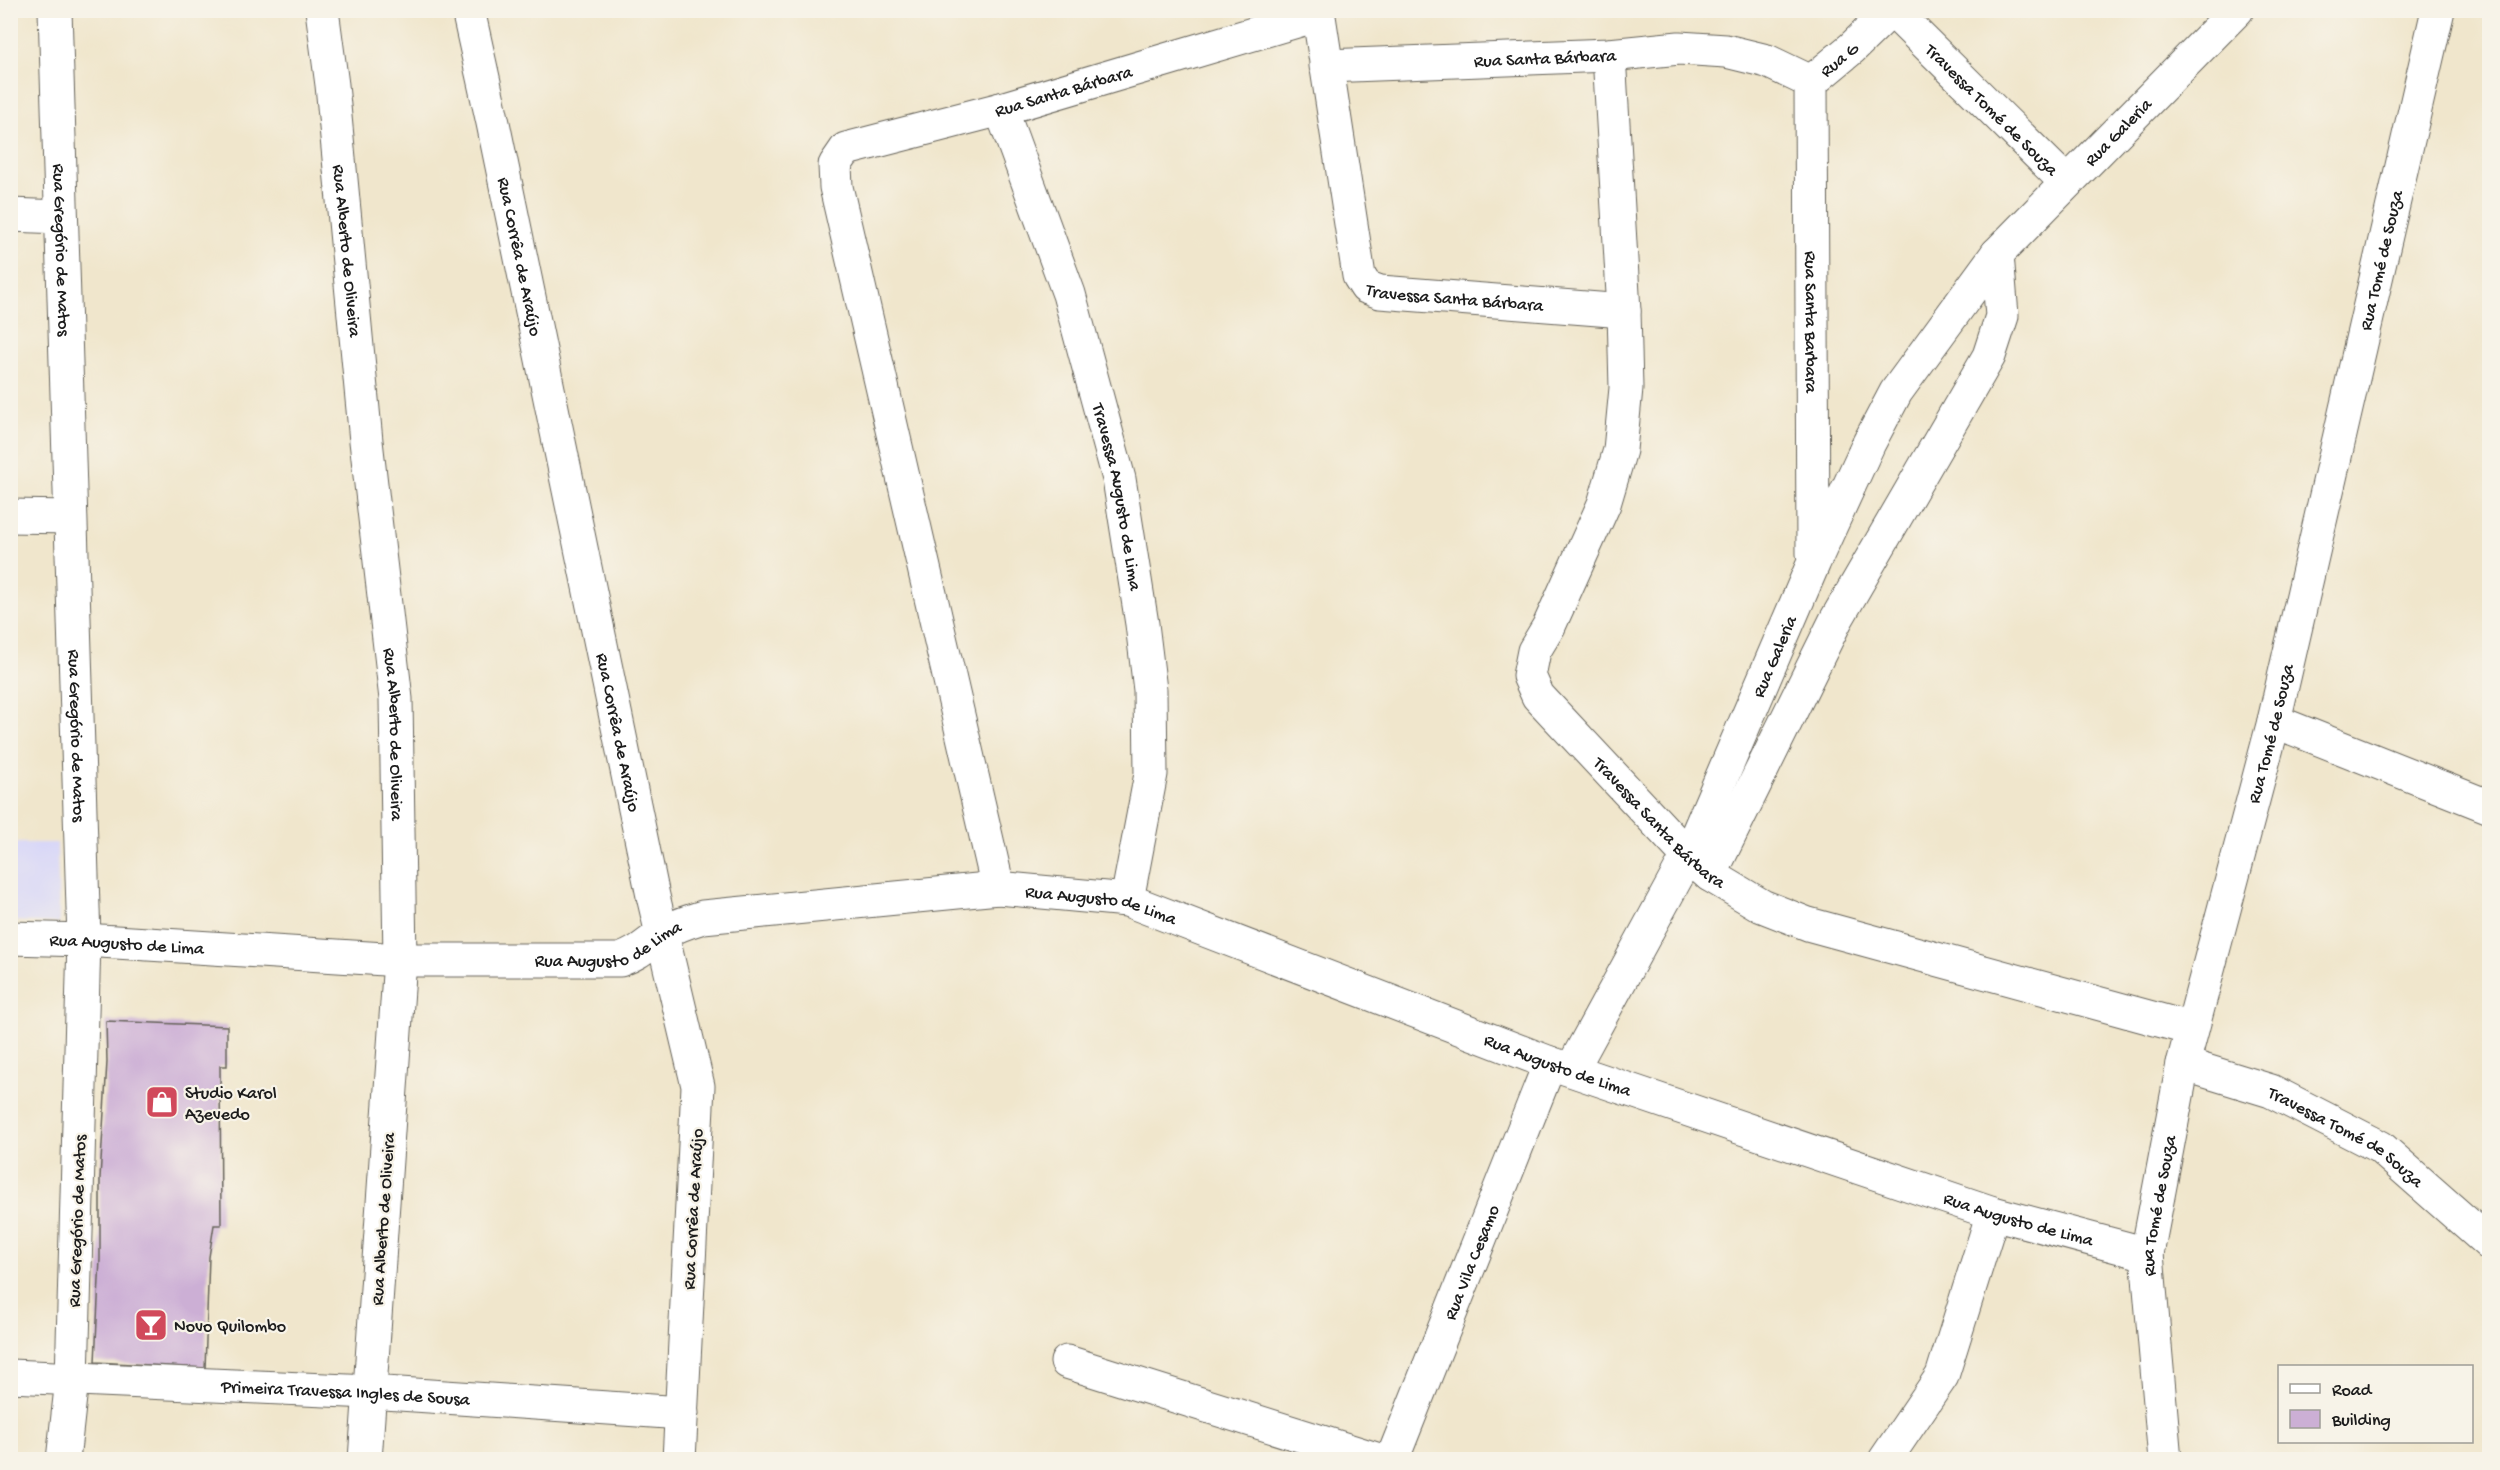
<svg xmlns="http://www.w3.org/2000/svg" width="2500" height="1470" viewBox="0 0 2500 1470" font-family="'Gochi Hand',sans-serif">
	<style>
		.built { fill: #d8d7f8 }
		.building { fill: #ccafd5 }
		.lines { fill: none; stroke-linecap: round; stroke-linejoin: round }
		.street-casing { stroke: #66635a; stroke-width: 35 }
		.secondary-casing { stroke: #66635a; stroke-width: 35 }
		.street { stroke: #fff; stroke-width: 33 }
		.secondary { stroke: #fff; stroke-width: 33 }
		.labels { text-anchor: middle; stroke-width: 4.5; stroke-linejoin: round; paint-order: stroke }
		.street-label { font-size: 18px; fill: #1c1c1c; stroke: #f7f3e8 }
		.poi-label { font-size: 18px; fill: #1c1c1c; stroke: #f7f3e8; text-anchor: start }
	</style>
	<rect width="100%" height="100%" fill="#f7f3e8"/>
	<filter id="ink" filterUnits="userSpaceOnUse"><feTurbulence type="fractalNoise" baseFrequency=".0167" numOctaves="2"/><feDisplacementMap in="SourceGraphic" scale="12" xChannelSelector="R" yChannelSelector="G"/><feConvolveMatrix kernelMatrix="1 2 1 2 8 2 1 2 1" color-interpolation-filters="sRGB"/></filter>
	<filter id="wash" filterUnits="userSpaceOnUse"><feTurbulence type="fractalNoise" baseFrequency=".008" numOctaves="4" result="noise"/><feDisplacementMap in="SourceGraphic" scale="24" xChannelSelector="R" yChannelSelector="G"/><feGaussianBlur stdDeviation="1.35" result="paint"/><feColorMatrix in="noise" values="0 0 0 0 0 0 0 0 0 0 0 0 0 0 0 0 0 1.4 0 .05"/><feComposite in="paint" operator="in"/></filter>
	<g filter="url(#wash)">
		<rect width="100%" height="100%" fill="#f0e6cc"/>
		<path class="built" d="M11,843H57L59,923L11,921Z"/>
		<g id="blocks">
			<path class="building" d="M106,1021L227,1026V1066H220L221,1225H214L209,1257L205,1368L95,1362L100,1259V1178L107,1062Z"/>
		</g>
	</g>
	<g filter="url(#ink)">
		<use href="#blocks" fill-opacity="0" stroke="#66635a" stroke-width="1.5"/>
		<g class="lines">
			<g class="street-casing">
				<g id="street">
					<path id="s1" d="M322,10L332,85L366,441L396,699L400,960L365,1460"/>
					<path id="s2" d="M1318,10L1359,276L1366,287L1380,292L1624,311"/>
					<path id="s3" d="M1892,10L2066,182"/>
					<path id="s4" d="M1609,55L1624,311L1626,388L1620,450L1604,504L1549,626L1534,651L1529,676L1538,696L1688,856L1710,875L1762,906L1808,924L2192,1029"/>
					<path id="s5" d="M1326,66L1609,55L1679,48L1726,51L1767,61L1811,82"/>
					<path id="s6" d="M1811,82L1813,554"/>
					<path id="s7" d="M1811,82L1852,48L1891,10"/>
					<path id="s8" d="M1001,109L1069,294L1119,479L1142,624L1150,690L1151,774L1127,900"/>
					<path d="M10,215L61,217"/>
					<path d="M10,516L70,517"/>
					<path d="M2274,721L2490,807"/>
					<path d="M1710,875L1836,620L1989,356L2002,316L1997,254"/>
					<path id="s9" d="M998,888L836,187L835,165L846,149L1001,109L1317,15"/>
					<path id="s10" d="M10,938L84,940L400,960H620C642,952 646,944 664,933C676,925 690,921 703,917L998,888L1127,900L1550,1063L1993,1213L2147,1254"/>
					<path id="s11" d="M2183,1064L2271,1091L2380,1147L2490,1244"/>
					<path id="s12" d="M1572,1069L1688,856L1814,562L1869,443L1896,392L1997,254L2237,10"/>
					<path d="M1067,1362L1379,1460"/>
					<path id="s13" d="M10,1376L370,1392L682,1413"/>
					<path id="s14" d="M1392,1460L1550,1063"/>
					<path d="M1885,1460L1942,1376L1993,1213"/>
					<path id="s15" d="M2165,1460L2147,1254L2183,1064L2274,721L2438,10"/>
				</g>
			</g>
			<g class="secondary-casing">
				<g id="secondary">
					<path id="s16" d="M55,10L84,940L72,1379L63,1460"/>
					<path id="s17" d="M468,10L493,123L653,896L698,1086L679,1460"/>
				</g>
			</g>
			<use href="#street" class="street"/>
			<use href="#secondary" class="secondary"/>
		</g>
	</g>
	<defs>
		<g id="shop-square" transform="scale(1.725)"><rect x="-9" y="-9" width="18" height="18" rx="4" fill="#d1495b" stroke="#f7f3e8"/><path d="M-5-2.5h2.3a2.7 3.5 0 0 1 5.4 0H5L5.5 6h-11ZM-1.5-2.5h3a1.5 2.3 0 0 0-3 0Z" fill="#fff"/></g>
		<g id="bar-square" transform="scale(1.725)"><rect x="-9" y="-9" width="18" height="18" rx="4" fill="#d1495b" stroke="#f7f3e8"/><path d="M-6-5H6L.8 .8V4.5H3.5V6h-7V4.5H-.8V.8Z" fill="#fff"/></g>
	</defs>
	<g fill-rule="evenodd">
		<use href="#shop-square" x="162" y="1102"/>
		<use href="#bar-square" x="151" y="1325"/>
	</g>
	<g class="labels">
		<g class="street-label">
			<text dy="6" stroke="none"><textPath href="#s5" startOffset="219">Rua Santa Bárbara</textPath></text>
			<text dy="6" stroke="none"><textPath href="#s7" startOffset="36">Rua G</textPath></text>
			<text dy="6" stroke="none"><textPath href="#s9" startOffset="986">Rua Santa Bárbara</textPath></text>
			<text dy="6" stroke="none"><textPath href="#s3" startOffset="141">Travessa Tomé de Souza</textPath></text>
			<text dy="6" stroke="none"><textPath href="#s12" startOffset="1094">Rua Galeria</textPath></text>
			<text dy="6" stroke="none"><textPath href="#s16" startOffset="240">Rua Gregório de Matos</textPath></text>
			<text dy="6" stroke="none"><textPath href="#s1" startOffset="242">Rua Alberto de Oliveira</textPath></text>
			<text dy="6" stroke="none"><textPath href="#s17" startOffset="252">Rua Corrêa de Araújo</textPath></text>
			<text dy="6" stroke="none"><textPath href="#s15" startOffset="1228">Rua Tomé de Souza</textPath></text>
			<text dy="6" stroke="none"><textPath href="#s2" startOffset="372">Travessa Santa Bárbara</textPath></text>
			<text dy="6" stroke="none"><textPath href="#s6" startOffset="240">Rua Santa Barbara</textPath></text>
			<text dy="6" stroke="none"><textPath href="#s8" startOffset="406">Travessa Augusto de Lima</textPath></text>
			<text dy="6" stroke="none"><textPath href="#s12" startOffset="460">Rua Galeria</textPath></text>
			<text dy="6" stroke="none"><textPath href="#s17" startOffset="738">Rua Corrêa de Araújo</textPath></text>
			<text dy="6" stroke="none"><textPath href="#s15" startOffset="742">Rua Tomé de Souza</textPath></text>
			<text dy="6" stroke="none"><textPath href="#s1" startOffset="728">Rua Alberto de Oliveira</textPath></text>
			<text dy="6" stroke="none"><textPath href="#s16" startOffset="726">Rua Gregório de Matos</textPath></text>
			<text dy="6" stroke="none"><textPath href="#s4" startOffset="838">Travessa Santa Bárbara</textPath></text>
			<text dy="6" stroke="none"><textPath href="#s10" startOffset="1106">Rua Augusto de Lima</textPath></text>
			<text dy="6" stroke="none"><textPath href="#s10" startOffset="603">Rua Augusto de Lima</textPath></text>
			<text dy="6" stroke="none"><textPath href="#s10" startOffset="117">Rua Augusto de Lima</textPath></text>
			<text dy="6" stroke="none"><textPath href="#s10" startOffset="1592">Rua Augusto de Lima</textPath></text>
			<text dy="6" stroke="none"><textPath href="#s11" startOffset="180">Travessa Tomé de Souza</textPath></text>
			<text dy="6" stroke="none"><textPath href="#s15" startOffset="256">Rua Tomé de Souza</textPath></text>
			<text transform="translate(692 1209) rotate(-87)" y="6">Rua Corrêa de Araújo</text>
			<text dy="6" stroke="none"><textPath href="#s10" startOffset="2078">Rua Augusto de Lima</textPath></text>
			<text transform="translate(382 1219) rotate(-86)" y="6">Rua Alberto de Oliveira</text>
			<text transform="translate(76 1221) rotate(-88)" y="6">Rua Gregório de Matos</text>
			<text dy="6" stroke="none"><textPath href="#s14" startOffset="213">Rua Vila Cesamo</textPath></text>
			<text dy="6" stroke="none"><textPath href="#s13" startOffset="336">Primeira Travessa Ingles de Sousa</textPath></text>
		</g>
		<g class="poi-label">
			<text x="185" y="1098">Studio Karol<tspan x="185" dy="21">Azevedo</tspan></text>
			<text x="174" y="1331">Novo Quilombo</text>
		</g>
	</g>
	<rect width="2500" height="1470" fill="none" stroke="#f7f3e8" stroke-width="36"/>
	<rect x="2278" y="1365" width="195" height="78" fill="#f7f3e8" stroke="#9f9d96" stroke-width="1.5"/>
	<rect x="2290" y="1384" width="30" height="9" fill="#ffffff" stroke="#9f9d96" stroke-width="1.5"/>
	<text x="2332" y="1395" font-size="18" fill="#1c1c1c">Road</text>
	<rect x="2290" y="1410" width="30" height="18" fill="#ccafd5" stroke="#9f9d96" stroke-width="1.5"/>
	<text x="2332" y="1425" font-size="18" fill="#1c1c1c">Building</text>
</svg>
